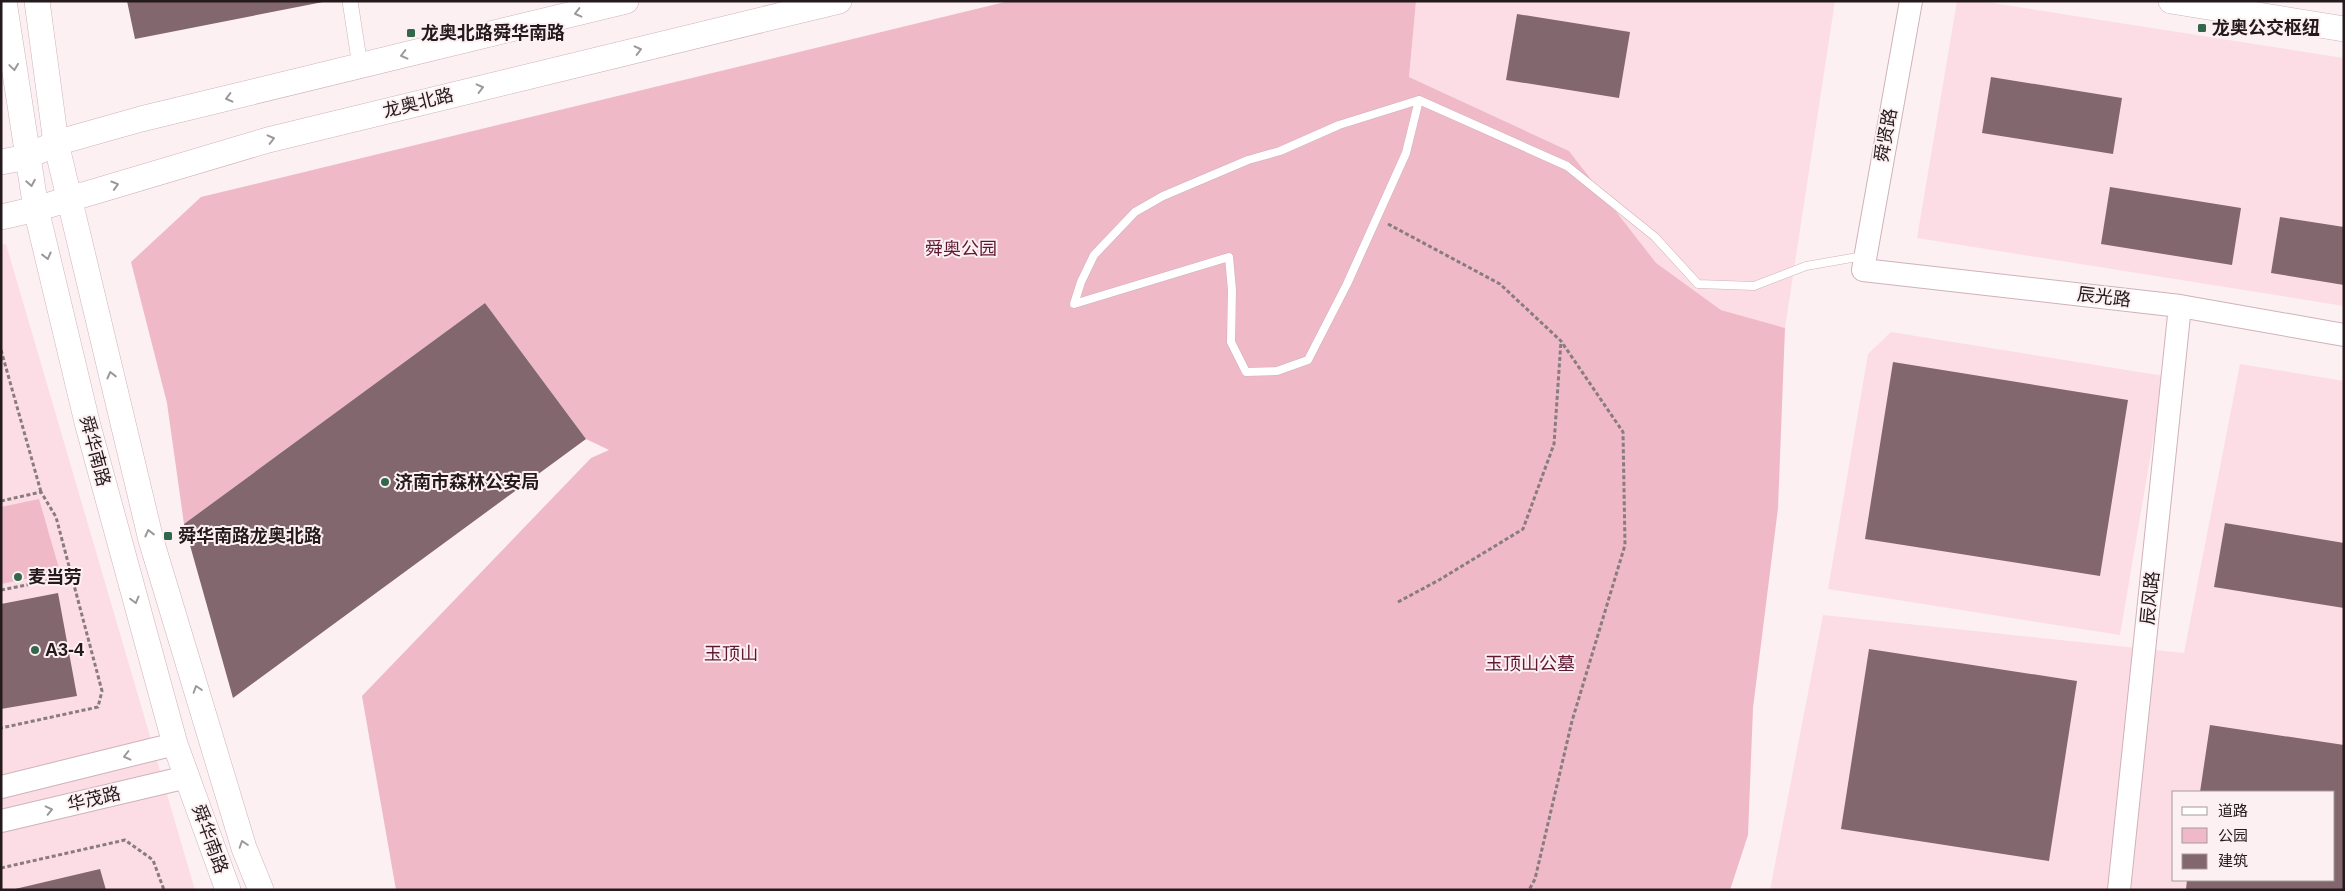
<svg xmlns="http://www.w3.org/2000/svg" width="2345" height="891" viewBox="0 0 2345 891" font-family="Arial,'Noto Sans SC',sans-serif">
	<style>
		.built { fill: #fddde5; fill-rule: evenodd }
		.green { fill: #efb9c7 }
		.building { fill: #82676e }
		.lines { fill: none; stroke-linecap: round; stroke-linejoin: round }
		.lane-casing { stroke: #cfb2b9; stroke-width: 9 }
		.street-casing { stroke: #cfb2b9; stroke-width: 16 }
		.secondary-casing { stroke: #cfb2b9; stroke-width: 24 }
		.primary-casing { stroke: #cfb2b9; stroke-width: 26 }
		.path { stroke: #887c7f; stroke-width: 3; stroke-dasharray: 4 2.5; stroke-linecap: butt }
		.lane { stroke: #fff; stroke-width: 8 }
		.street { stroke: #fff; stroke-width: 15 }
		.secondary { stroke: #fff; stroke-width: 22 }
		.primary { stroke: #fff; stroke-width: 25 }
		.oneway { stroke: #9c9899 }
		.poi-dot { fill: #32674c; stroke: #fcf0f3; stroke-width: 2 }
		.labels { text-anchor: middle; stroke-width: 4; stroke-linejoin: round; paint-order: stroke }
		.poi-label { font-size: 18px; font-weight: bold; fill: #24191c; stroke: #fcf0f3; text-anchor: start }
		.street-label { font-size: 18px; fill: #24191c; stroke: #fcf0f3 }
		.park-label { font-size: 18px; fill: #5f1833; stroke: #fcf0f3 }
	</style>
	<rect width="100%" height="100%" fill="#fcf0f3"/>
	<path class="built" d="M1416,1H1835L1785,328L1721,310L1655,263L1569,151L1409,77Z
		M1957,1H1980L2344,58V306L1917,238Z
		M6,244L195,890H1V245Z
		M1891,332L2164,376L2120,635L1828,589L1868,354Z
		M2240,364L2344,381V890H1770L1823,615L2184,653ZM2174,792H2334V880H2174Z"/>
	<path class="green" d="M1009,1H1416L1409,77L1569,151L1656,263L1721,310L1785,328L1778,508L1753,708L1748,835L1730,890H396L362,696L591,458L609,450L586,439L485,303L184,524L167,403L131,262L201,197Z
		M39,499L60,572L1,584V507Z"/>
	<path class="building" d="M127,1H323V2L135,39Z
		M1517,14L1630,32L1619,98L1506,80Z
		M1991,77L2122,98L2113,154L1982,133Z
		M2110,187L2241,208L2232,265L2101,244Z
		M2280,217L2344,227V285L2271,273Z
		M485,303L586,439L233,698L184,524Z
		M1893,362L2128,400L2100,576L1865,539Z
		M2225,523L2344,543V608L2214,587Z
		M58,593L77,696L1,709V604Z
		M1869,649L2077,681L2049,861L1841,829Z
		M2210,725L2344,745V890L2186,889L2187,880H2334V792H2200Z
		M100,869L106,890H15V889Z"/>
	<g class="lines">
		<g class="lane-casing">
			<path id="lane" d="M1074,304L1081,282L1094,255L1135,212L1163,196L1248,160L1280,151L1339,125L1419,100L1567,166L1655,237L1698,284L1754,286L1806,266L1863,256
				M1074,304L1229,257L1232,290L1231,342L1246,372L1277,371L1308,360L1347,284L1406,153L1419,100"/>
		</g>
		<g class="street-casing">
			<path id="street" d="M350,1L360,66"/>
		</g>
		<g class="secondary-casing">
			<path id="secondary" d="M1911,1L1863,270L2180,306L2344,335
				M1,787L175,744
				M1,821L187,777
				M2119,890L2180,306"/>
		</g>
		<g class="primary-casing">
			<path id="primary" d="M4,1L36,209L88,426L175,744L228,890
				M37,1L56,143L151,540L244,848L261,890
				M2171,1L2344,29
				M1,162L27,157L56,143L141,119L626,1
				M1,217L36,209L268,140L839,1"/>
		</g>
		<path class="path" d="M1388,224L1500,284L1561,341L1623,432L1625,545L1572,721L1535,879L1529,890
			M1,350L41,492
			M1,501L41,492L56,517L102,691L98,707L1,728
			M1,590L72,576
			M1398,602L1439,580L1523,529L1554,444L1561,341
			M1,868L125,840L153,860L164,890"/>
		<use href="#lane" class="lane"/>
		<use href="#street" class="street"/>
		<use href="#secondary" class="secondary"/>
		<use href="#primary" class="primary"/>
	</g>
	<defs><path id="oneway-chevron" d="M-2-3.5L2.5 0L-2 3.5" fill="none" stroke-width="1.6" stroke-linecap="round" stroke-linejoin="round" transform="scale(1.25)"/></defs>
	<g class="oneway">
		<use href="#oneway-chevron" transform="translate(578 13) rotate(166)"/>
		<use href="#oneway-chevron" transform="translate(638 50) rotate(-14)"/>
		<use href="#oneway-chevron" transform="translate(404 55) rotate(166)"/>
		<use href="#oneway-chevron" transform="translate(14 67) rotate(82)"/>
		<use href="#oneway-chevron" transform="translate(480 88) rotate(-14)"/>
		<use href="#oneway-chevron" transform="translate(229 98) rotate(166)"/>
		<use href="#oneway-chevron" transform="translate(271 139) rotate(-14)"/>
		<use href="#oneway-chevron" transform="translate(31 183) rotate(80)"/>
		<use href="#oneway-chevron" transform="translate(115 185) rotate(-17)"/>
		<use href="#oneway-chevron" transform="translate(47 256) rotate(76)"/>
		<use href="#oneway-chevron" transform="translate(111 375) rotate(-104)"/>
		<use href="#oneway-chevron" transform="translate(149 533) rotate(-104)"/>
		<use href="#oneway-chevron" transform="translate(135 600) rotate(75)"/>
		<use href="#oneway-chevron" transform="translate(197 689) rotate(-108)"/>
		<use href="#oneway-chevron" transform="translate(127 756) rotate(166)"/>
		<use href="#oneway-chevron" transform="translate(49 810) rotate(-13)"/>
		<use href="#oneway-chevron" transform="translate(243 844) rotate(-108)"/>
	</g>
	<g class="poi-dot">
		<rect x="2197" y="23" width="10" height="10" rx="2.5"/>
		<rect x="406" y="28" width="10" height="10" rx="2.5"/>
		<circle cx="385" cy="482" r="5"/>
		<rect x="163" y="531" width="10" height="10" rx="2.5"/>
		<circle cx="18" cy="577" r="5"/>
		<circle cx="35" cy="650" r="5"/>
	</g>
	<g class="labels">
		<g class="poi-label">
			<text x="2212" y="34">龙奥公交枢纽</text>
			<text x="421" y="39">龙奥北路舜华南路</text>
			<text x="395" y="488">济南市森林公安局</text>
			<text x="178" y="542">舜华南路龙奥北路</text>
			<text x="28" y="583">麦当劳</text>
			<text x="45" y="656">A3-4</text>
		</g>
		<g class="street-label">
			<text transform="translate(418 103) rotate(-14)" y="6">龙奥北路</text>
			<text transform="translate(1886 135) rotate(-80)" y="6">舜贤路</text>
			<text transform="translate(2104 297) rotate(7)" y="6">辰光路</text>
			<text transform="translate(95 451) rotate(75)" y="6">舜华南路</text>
			<text transform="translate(2150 598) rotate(-84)" y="6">辰风路</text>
			<text transform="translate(94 799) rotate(-13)" y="6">华茂路</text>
			<text transform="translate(210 839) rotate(70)" y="6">舜华南路</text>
		</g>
		<g class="park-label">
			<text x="961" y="255">舜奥公园</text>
			<text x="731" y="660">玉顶山</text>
			<text x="1530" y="670">玉顶山公墓</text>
		</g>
	</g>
	<rect width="2345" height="891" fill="none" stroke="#24191c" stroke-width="5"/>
	<rect x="2172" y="791" width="162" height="90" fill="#fcf0f3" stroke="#a69a9d"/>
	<rect x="2182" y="807" width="25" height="8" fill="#ffffff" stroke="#a69a9d"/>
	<text x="2218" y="816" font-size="15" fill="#24191c">道路</text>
	<rect x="2182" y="828" width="25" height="15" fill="#efb9c7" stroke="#a69a9d"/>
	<text x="2218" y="841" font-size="15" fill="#24191c">公园</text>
	<rect x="2182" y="854" width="25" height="15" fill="#82676e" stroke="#a69a9d"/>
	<text x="2218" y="866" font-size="15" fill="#24191c">建筑</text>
</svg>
